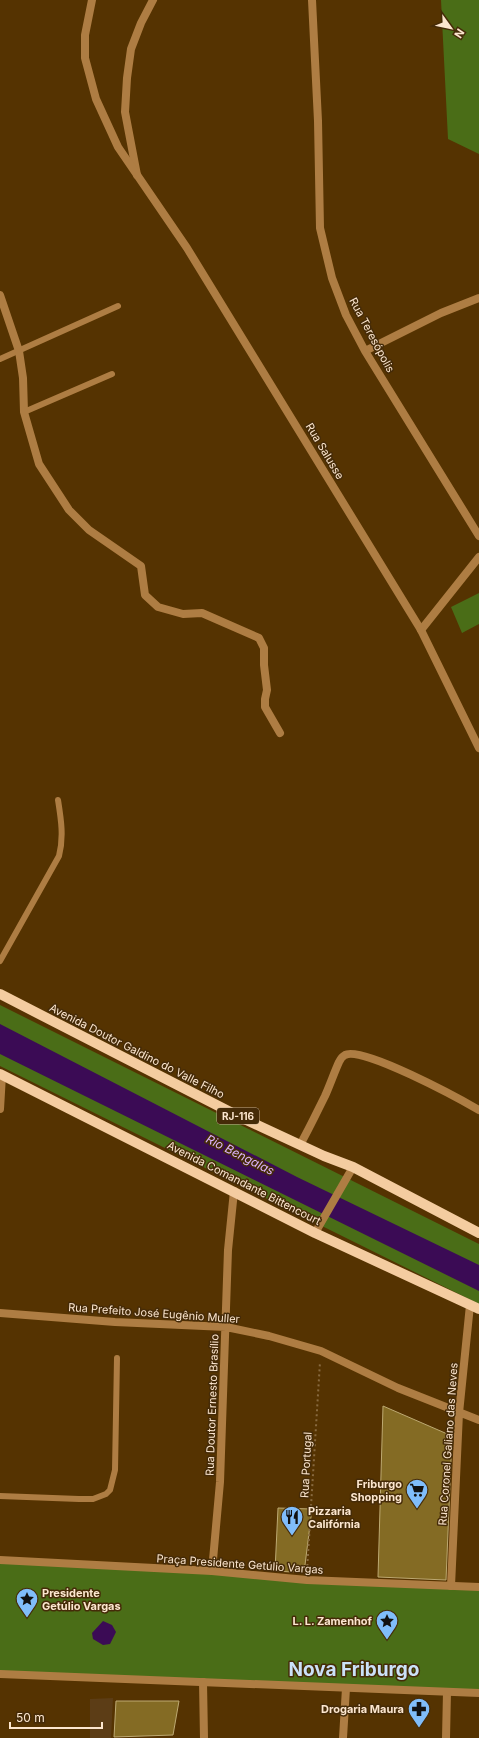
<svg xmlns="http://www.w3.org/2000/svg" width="479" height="1738" viewBox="0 0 479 1738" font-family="Inter,sans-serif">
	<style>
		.built { fill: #5c3d16 }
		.green { fill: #4a6d17 }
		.water { fill: #3b0b55 }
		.building { fill: #846b24; stroke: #bda972 }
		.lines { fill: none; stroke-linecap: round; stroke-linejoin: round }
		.path { stroke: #886a40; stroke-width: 2; stroke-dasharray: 2 3; stroke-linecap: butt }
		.service { stroke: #ae7d43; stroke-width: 6 }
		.pedestrian { stroke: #ae7d43; stroke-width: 8 }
		.minor { stroke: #ae7d43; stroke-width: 8 }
		.tertiary { stroke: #ae7d43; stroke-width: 8 }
		.primary { stroke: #f4cca0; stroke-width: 10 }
		.labels { text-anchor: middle; stroke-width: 3; stroke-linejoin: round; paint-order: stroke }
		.shield { fill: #452b08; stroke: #c5ae93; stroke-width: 1 }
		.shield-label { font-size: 10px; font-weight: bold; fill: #fce6cf }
		.street-label { font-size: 11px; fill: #fce6cf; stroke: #452b08 }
		.poi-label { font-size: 11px; font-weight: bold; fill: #fce6cf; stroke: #452b08; text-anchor: end }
		.water-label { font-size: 12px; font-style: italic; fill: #dcb2fd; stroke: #452b08 }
		.town-label { font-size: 19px; font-weight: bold; fill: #cbe1f8; stroke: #452b08 }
	</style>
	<rect width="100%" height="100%" fill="#553301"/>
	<path class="built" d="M113,1698L111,1738H90V1699Z"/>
	<path class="green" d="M441,0H479V154L448,139Z
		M479,593V624L462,633L451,607Z
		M0,1005L479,1244V1304L0,1066Z
		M0,1560L479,1587V1693L0,1674Z"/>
	<path class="water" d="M0,1024L297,1177L479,1265V1291L0,1054Z
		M103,1621L112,1625L116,1632L110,1644L103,1645L93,1639L92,1633Z"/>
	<path class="building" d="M383,1406L452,1436L446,1580L378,1577Z
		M278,1508L312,1509L305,1565L302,1570L292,1572L275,1571Z
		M116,1701H179L173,1735L114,1737Z"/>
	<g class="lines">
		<path class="path" d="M307,1571L320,1362"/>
		<path class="service" d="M0,359L118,306
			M24,412L112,374
			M0,961L59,856C64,837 61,819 58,800
			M0,1496L79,1499H93L106,1494L110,1490L115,1470L117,1358"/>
		<path class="pedestrian" d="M315,1233L353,1167"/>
		<path class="minor" d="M312,0L318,121L320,228L332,278L346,315L365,351L479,536
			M137,175L125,112L127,78L131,49L141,23L153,0
			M0,295L19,351L23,378L24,412L39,464L69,510L89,530L141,566L145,595L158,607L183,614L202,613L259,638L264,648V665L267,690L265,699V707L280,733
			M365,351L441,313L479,298
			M421,630L479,557
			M0,1109L2,1075
			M0,1313L115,1322L226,1327L269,1336L321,1351L398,1388L479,1420
			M212,1571L220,1482L228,1250L234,1191
			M451,1586L459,1413L470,1305
			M203,1682L204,1738
			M343,1738L346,1688
			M446,1738L447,1692"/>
		<path class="tertiary" d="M92,0L85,35V58L96,99L118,147L187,248L421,630L479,748
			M300,1145C309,1129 317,1112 325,1096C330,1085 334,1073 339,1062C340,1060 343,1056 345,1055C361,1045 460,1099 479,1110
			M0,1560L212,1571L307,1580L479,1587
			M0,1674L479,1693"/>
		<path class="primary" d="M0,994L240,1117L324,1156L353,1167L479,1233
			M0,1074L315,1233L479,1309"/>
	</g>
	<defs>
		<g id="supermarket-pin" transform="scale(1.15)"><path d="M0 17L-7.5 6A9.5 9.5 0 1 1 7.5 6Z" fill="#80bdfa" stroke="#452b08"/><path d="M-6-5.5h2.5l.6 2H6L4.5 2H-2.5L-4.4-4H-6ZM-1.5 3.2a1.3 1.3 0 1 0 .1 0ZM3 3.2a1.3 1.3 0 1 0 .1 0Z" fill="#111"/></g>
		<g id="restaurant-pin" transform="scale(1.15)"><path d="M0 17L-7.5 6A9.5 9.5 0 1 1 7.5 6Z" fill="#80bdfa" stroke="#452b08"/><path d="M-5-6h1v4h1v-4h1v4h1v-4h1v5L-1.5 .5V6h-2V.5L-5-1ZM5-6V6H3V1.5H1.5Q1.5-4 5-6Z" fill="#111"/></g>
		<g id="sight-pin" transform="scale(1.15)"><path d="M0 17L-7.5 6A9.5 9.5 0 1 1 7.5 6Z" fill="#80bdfa" stroke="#452b08"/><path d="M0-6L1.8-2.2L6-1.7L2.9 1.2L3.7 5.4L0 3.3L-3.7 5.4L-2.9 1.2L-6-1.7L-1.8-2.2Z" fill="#111"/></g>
		<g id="pharmacy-pin" transform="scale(1.15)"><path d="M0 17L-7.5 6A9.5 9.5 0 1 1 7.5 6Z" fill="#80bdfa" stroke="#452b08"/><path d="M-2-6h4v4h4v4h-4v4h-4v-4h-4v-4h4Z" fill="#111"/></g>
	</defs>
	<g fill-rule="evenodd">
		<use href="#supermarket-pin" x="417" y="1490"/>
		<use href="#restaurant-pin" x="292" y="1517"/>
		<use href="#sight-pin" x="27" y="1599"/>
		<use href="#sight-pin" x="387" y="1621"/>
		<use href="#pharmacy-pin" x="419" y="1709"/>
	</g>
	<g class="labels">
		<rect class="shield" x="217" y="1108" width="42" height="16" rx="3"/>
		<g class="shield-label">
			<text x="238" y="1120">RJ-116</text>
		</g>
		<g class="street-label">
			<text transform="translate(372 335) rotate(62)" y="4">Rua Teresópolis</text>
			<text transform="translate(325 451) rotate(59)" y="4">Rua Salusse</text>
			<text transform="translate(137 1051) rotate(27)" y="4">Avenida Doutor Galdino do Valle Filho</text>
			<text transform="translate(244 1183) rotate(27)" y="4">Avenida Comandante Bittencourt</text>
			<text transform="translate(154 1313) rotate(4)" y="4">Rua Prefeito José Eugênio Muller</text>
			<text transform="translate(212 1405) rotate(-88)" y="4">Rua Doutor Ernesto Brasílio</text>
			<text transform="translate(448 1444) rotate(-86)" y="4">Rua Coronel Galiano das Neves</text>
			<text transform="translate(306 1465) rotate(-87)" y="4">Rua Portugal</text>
			<text transform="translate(240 1564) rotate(4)" y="4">Praça Presidente Getúlio Vargas</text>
		</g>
		<g class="poi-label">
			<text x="402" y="1488">Friburgo<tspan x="402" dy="13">Shopping</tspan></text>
			<text x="308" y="1515" text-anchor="start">Pizzaria<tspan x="308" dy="13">Califórnia</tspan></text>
			<text x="42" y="1597" text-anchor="start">Presidente<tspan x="42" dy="13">Getúlio Vargas</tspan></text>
			<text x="372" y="1625">L. L. Zamenhof</text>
			<text x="404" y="1713">Drogaria Maura</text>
		</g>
		<g class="water-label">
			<text transform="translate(240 1155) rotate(27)" y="4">Rio Bengalas</text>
		</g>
		<g class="town-label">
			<text x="354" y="1676">Nova Friburgo</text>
		</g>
	</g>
	<g transform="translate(451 28) rotate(123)" stroke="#452b08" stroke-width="3" paint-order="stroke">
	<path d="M0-3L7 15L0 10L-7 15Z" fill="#fce6cf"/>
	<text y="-6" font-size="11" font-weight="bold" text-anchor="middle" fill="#fce6cf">N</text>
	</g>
	<path d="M10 1722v6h92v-6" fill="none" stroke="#fce6cf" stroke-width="2"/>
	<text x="16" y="1722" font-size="12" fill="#fce6cf" stroke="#452b08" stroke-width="3" paint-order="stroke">50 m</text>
</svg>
